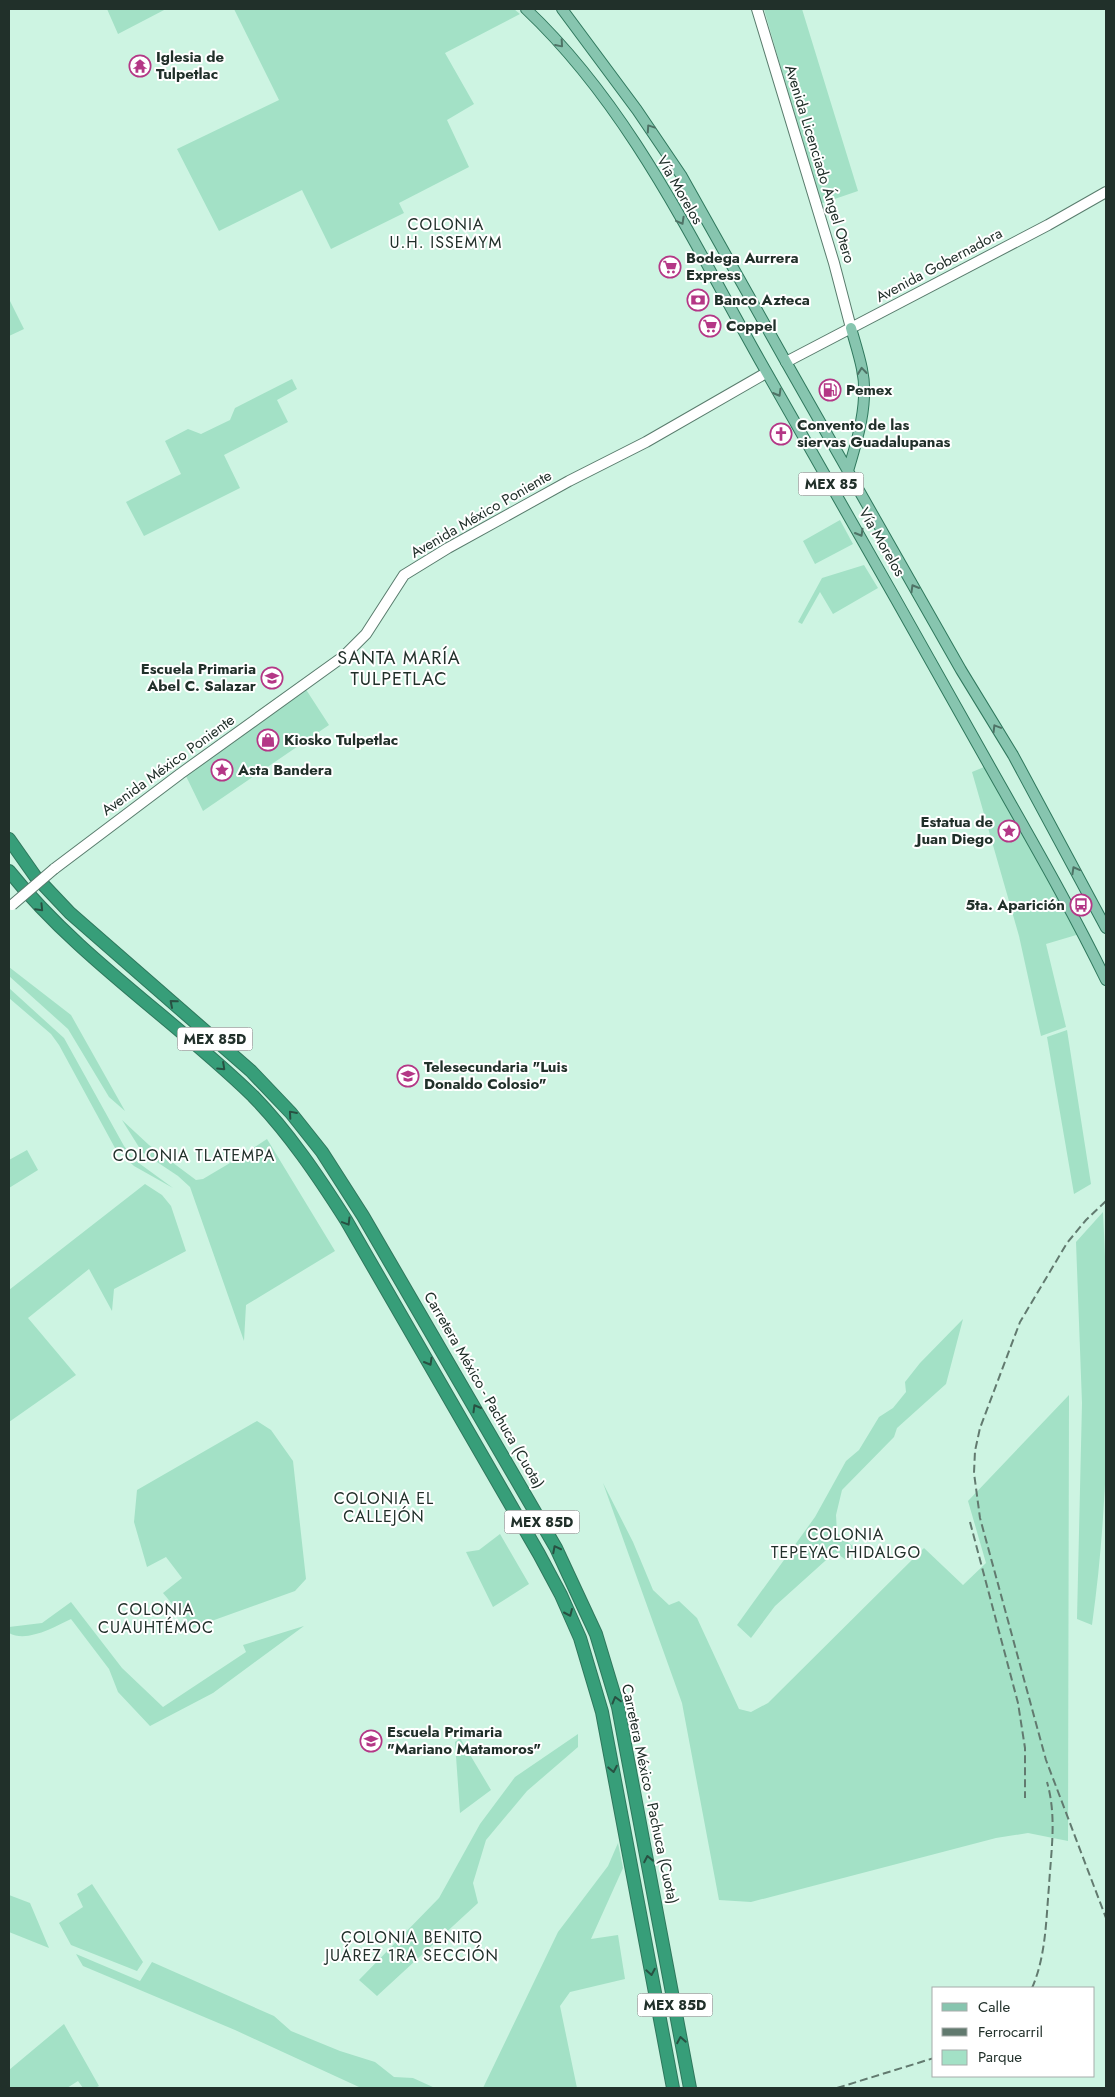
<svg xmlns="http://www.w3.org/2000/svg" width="1115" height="2097" viewBox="0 0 1115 2097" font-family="Jost,sans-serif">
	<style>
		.green { fill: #a3e1c6 }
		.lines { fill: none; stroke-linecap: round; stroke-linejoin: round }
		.secondary-casing { stroke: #597c6d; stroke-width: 12 }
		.primary-casing { stroke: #2f785d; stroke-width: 12 }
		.motorway-casing { stroke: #2f785d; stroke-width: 14 }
		.secondary { stroke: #fff; stroke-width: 10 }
		.primary { stroke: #87c5af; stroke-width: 10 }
		.motorway { stroke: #379e79; stroke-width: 12 }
		.rail { stroke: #627a6f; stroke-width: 2; stroke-dasharray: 8 4; stroke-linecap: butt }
		.secondary-bridge-casing { stroke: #597c6d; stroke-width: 12; stroke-linecap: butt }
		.secondary-bridge { stroke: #fff; stroke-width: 10 }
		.oneway { stroke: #4f7366 }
		.oneway2 { stroke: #285142 }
		.labels { text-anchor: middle; stroke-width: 4; stroke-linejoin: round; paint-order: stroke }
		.shield { fill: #fff; stroke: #646e6a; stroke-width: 1 }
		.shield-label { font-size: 14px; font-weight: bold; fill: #21302a }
		.poi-label { font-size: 15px; font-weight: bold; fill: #21302a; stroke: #fff; text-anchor: start }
		.street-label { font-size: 15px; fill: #21302a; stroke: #fff }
		.neighbourhood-label { font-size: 16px; letter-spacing: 1px; fill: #21302a; stroke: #fff }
		.quarter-label { font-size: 18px; letter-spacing: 1px; fill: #21302a; stroke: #fff }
	</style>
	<rect width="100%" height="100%" fill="#cdf4e2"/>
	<path class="green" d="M107,9H166L118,34Z
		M234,9H514L520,14L445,53L474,104L447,120L469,167L399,203L404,213L331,249L302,190L219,231L177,149L279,100Z
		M764,9H802L858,191L820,204Z
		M10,301L24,329L9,336V302Z
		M292,379L297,389L277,400L288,422L224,455L240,488L144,536L126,502L181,474L165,441L188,429L201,434L230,420L235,408Z
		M840,520L853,544L815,564L803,541Z
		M864,565L878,588L833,614L820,592L802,624L798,622L822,578Z
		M305,688L329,725L203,811L185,774Z
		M989,765L1083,933L1046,944L1066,1027L1041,1036L1019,936L972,772Z
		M9,967L71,1015L125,1111L109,1097L68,1029L9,976Z
		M9,988L64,1038L124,1146L136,1161L173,1188L134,1166L115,1148L59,1045L51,1034L9,998Z
		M1067,1030L1091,1184L1074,1194L1047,1037Z
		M122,1120L149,1145L196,1180L203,1179L235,1160L267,1139L335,1251L246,1305L244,1341L190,1187L178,1176L142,1152Z
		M27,1150L38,1170L9,1188V1160Z
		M145,1184L162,1195L171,1206L186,1251L114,1289L112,1311L89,1269L28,1318L76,1375L9,1422V1290Z
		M1103,1212C1110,1349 1111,1489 1092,1625L1077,1619L1082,1403L1076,1242Z
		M963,1319L946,1384L897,1428L894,1437L842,1490L836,1515L837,1533L856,1549L846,1560L835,1552L775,1606L751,1638L737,1625L815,1517L846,1461L859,1450L879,1417L893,1408L906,1392L905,1382L920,1363Z
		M1069,1395L1068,1841L1028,1833L996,1838L751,1902L719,1900L682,1703L603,1483L633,1542L653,1590L669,1605L679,1601L697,1618L739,1709L751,1712L768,1703L924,1548L963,1585L986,1563L968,1501Z
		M257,1421L271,1430L293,1461L306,1579L295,1591L192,1628L163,1593L182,1578L166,1557L147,1567L134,1522L137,1490Z
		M500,1534L529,1584L493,1607L466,1552L479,1550Z
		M71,1602L122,1668L163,1707L246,1652L243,1645L304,1626L213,1693L150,1726L118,1692L109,1669L71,1619C54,1627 27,1643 9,1633V1627L42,1623Z
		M578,1734V1747L527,1791L486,1840L473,1883L478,1903L377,1996L359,1980L439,1898L480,1824L515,1777Z
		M460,1738L491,1790L460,1813L455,1742Z
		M618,1843L623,1868L591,1939L618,1935L625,1979L570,1992L560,2006L577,2088H483L558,1932L608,1866Z
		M92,1884L143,1962L137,1971L71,1945L59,1923L83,1907L77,1894Z
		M9,1895L30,1903L49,1948L9,1932Z
		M76,1954L140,1981L152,1962L274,2016L291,2031L340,2051L375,2062L394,2077L413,2078L435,2088H363L359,2087L235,2030L83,1966Z
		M64,2024L99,2086L95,2088H83L78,2081L67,2088H9V2070Z"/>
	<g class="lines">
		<g class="secondary-casing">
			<path id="secondary" d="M757,9L834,263L851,328
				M786,362L1048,225L1106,192
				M54,869L180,774L344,656L366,634L404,575L448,548L569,481L646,442L766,373"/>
		</g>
		<g class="primary-casing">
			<path id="primary" d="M526,9C633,110 695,247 767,373C841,503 916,634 989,765C1029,836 1070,906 1106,980
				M562,9L637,110L681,175L786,362L961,670L1013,755L1106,928
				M848,471C855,447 863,422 864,397C866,374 857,350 851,328"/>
		</g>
		<g class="motorway-casing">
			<path id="motorway" d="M9,839L35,876L70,913L251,1071L291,1113L322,1152L363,1216L556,1548L596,1634L618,1707L690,2088
				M9,871C78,957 174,1019 253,1096C289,1133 318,1176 346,1220L539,1554L561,1595L580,1638L602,1712L673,2088"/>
		</g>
		<use href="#secondary" class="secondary"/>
		<use href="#primary" class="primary"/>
		<use href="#motorway" class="motorway"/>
		<path class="rail" d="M1106,1201L1086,1220L1067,1243L1020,1322L980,1428L975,1451L974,1473L980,1518L1046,1760L1106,1918
			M970,1522L1018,1703L1025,1748V1798
			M1032,1988C1046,1956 1046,1920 1049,1886C1051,1851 1057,1817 1047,1782
			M837,2088L934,2058"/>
		<g class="secondary-bridge-casing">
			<path id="secondary-bridge" d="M12,905L54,869"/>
		</g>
		<use href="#secondary-bridge" class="secondary-bridge"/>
	</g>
	<defs><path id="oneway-chevron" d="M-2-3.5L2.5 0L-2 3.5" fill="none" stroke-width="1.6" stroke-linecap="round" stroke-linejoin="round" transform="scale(1.25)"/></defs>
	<g class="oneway">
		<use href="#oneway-chevron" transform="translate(560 44) rotate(49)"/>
		<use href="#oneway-chevron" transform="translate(650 128) rotate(-124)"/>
		<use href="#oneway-chevron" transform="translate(681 221) rotate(61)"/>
		<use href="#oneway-chevron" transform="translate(862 371) rotate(-96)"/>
		<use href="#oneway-chevron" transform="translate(778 393) rotate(60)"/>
		<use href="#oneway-chevron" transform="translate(860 533) rotate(60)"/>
		<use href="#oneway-chevron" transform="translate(914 588) rotate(-120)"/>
		<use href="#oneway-chevron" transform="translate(996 728) rotate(-121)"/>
		<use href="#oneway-chevron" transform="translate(1075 870) rotate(-119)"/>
	</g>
	<g class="oneway2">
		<use href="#oneway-chevron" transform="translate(40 908) rotate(46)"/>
		<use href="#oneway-chevron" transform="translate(173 1003) rotate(-139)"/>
		<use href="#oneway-chevron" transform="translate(222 1067) rotate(43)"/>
		<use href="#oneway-chevron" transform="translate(292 1114) rotate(-131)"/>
		<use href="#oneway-chevron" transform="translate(347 1222) rotate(59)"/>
		<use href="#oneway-chevron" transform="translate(429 1362) rotate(60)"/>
		<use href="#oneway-chevron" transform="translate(476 1408) rotate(-120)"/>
		<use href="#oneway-chevron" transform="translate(556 1549) rotate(-117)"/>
		<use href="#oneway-chevron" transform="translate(569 1613) rotate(66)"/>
		<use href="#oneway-chevron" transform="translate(616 1700) rotate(-105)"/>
		<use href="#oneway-chevron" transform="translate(613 1769) rotate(79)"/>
		<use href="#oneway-chevron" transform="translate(648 1859) rotate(-101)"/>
		<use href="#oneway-chevron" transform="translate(651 1972) rotate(80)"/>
		<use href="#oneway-chevron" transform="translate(681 2040) rotate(-100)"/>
	</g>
	<defs>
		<g id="temple-ring" transform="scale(1.125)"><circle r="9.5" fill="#fff" stroke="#b43786" stroke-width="1.5"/><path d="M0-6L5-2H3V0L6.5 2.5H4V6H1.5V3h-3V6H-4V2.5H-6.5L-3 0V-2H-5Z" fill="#b43786"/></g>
		<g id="supermarket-ring" transform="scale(1.125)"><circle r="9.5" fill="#fff" stroke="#b43786" stroke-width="1.5"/><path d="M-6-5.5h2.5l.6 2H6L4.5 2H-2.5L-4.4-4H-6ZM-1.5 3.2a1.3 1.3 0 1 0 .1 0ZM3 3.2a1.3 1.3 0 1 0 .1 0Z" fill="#b43786"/></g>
		<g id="bank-ring" transform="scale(1.125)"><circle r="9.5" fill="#fff" stroke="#b43786" stroke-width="1.5"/><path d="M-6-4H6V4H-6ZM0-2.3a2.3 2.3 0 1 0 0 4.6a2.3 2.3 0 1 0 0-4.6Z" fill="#b43786"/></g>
		<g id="fuel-ring" transform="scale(1.125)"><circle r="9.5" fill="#fff" stroke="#b43786" stroke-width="1.5"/><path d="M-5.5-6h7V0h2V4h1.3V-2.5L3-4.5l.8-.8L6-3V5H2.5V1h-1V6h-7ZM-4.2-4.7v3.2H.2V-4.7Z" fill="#b43786"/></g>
		<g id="church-ring" transform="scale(1.125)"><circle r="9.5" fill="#fff" stroke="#b43786" stroke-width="1.5"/><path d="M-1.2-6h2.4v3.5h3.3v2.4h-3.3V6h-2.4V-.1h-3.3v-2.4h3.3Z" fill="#b43786"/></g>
		<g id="school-ring" transform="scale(1.125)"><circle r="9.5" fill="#fff" stroke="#b43786" stroke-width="1.5"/><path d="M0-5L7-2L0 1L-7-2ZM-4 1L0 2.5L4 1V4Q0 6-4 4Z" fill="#b43786"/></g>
		<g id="shop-ring" transform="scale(1.125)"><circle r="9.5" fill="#fff" stroke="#b43786" stroke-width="1.5"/><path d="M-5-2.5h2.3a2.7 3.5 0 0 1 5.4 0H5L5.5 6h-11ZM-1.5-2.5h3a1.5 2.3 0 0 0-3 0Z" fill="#b43786"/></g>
		<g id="sight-ring" transform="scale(1.125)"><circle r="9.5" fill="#fff" stroke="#b43786" stroke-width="1.5"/><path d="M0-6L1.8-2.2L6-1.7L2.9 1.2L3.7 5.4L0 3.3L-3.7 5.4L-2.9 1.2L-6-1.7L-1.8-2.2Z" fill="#b43786"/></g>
		<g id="bus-ring" transform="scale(1.125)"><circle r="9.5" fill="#fff" stroke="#b43786" stroke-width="1.5"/><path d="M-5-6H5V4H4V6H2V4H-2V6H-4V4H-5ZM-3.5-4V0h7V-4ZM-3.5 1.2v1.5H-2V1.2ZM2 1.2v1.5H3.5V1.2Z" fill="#b43786"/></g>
	</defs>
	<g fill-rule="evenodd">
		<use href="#temple-ring" x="140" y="66"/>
		<use href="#supermarket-ring" x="670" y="267"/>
		<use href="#bank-ring" x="698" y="300"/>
		<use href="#supermarket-ring" x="710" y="326"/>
		<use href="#fuel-ring" x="830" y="390"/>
		<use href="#church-ring" x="781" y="434"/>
		<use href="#school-ring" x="272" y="678"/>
		<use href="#shop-ring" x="268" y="740"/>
		<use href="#sight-ring" x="222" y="770"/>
		<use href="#sight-ring" x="1009" y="831"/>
		<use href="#bus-ring" x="1081" y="905"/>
		<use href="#school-ring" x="408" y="1076"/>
		<use href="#school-ring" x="371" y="1741"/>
	</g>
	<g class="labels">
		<g class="shield">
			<rect x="798.5" y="472.5" width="65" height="23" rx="4"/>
			<rect x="177.5" y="1027.5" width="75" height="23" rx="4"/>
			<rect x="504.5" y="1510.5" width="75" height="23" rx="4"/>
			<rect x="637.5" y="1993.5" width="75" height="23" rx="4"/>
		</g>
		<g class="shield-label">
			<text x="831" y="489">MEX 85</text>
			<text x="215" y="1044">MEX 85D</text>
			<text x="542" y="1527">MEX 85D</text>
			<text x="675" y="2010">MEX 85D</text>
		</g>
		<g class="poi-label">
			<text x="156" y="62">Iglesia de<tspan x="156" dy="17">Tulpetlac</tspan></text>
			<text x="686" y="263">Bodega Aurrera<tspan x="686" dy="17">Express</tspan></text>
			<text x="714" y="305">Banco Azteca</text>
			<text x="726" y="331">Coppel</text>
			<text x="846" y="395">Pemex</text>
			<text x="797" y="430">Convento de las<tspan x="797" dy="17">siervas Guadalupanas</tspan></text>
			<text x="256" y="674" text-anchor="end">Escuela Primaria<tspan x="256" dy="17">Abel C. Salazar</tspan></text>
			<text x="284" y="745">Kiosko Tulpetlac</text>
			<text x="238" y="775">Asta Bandera</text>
			<text x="993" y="827" text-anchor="end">Estatua de<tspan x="993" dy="17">Juan Diego</tspan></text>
			<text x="1065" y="910" text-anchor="end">5ta. Aparición</text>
			<text x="424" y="1072">Telesecundaria "Luis<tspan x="424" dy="17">Donaldo Colosio"</tspan></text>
			<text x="387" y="1737">Escuela Primaria<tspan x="387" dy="17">"Mariano Matamoros"</tspan></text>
		</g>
		<g class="street-label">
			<text transform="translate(820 164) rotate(73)" y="5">Avenida Licenciado Ángel Otero</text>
			<text transform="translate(680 190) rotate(60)" y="5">Vía Morelos</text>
			<text transform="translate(939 265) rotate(-28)" y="5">Avenida Gobernadora</text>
			<text transform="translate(481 514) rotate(-30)" y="5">Avenida México Poniente</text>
			<text transform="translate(882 542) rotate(60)" y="5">Vía Morelos</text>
			<text transform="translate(168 765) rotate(-36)" y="5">Avenida México Poniente</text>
			<text transform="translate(484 1390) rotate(60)" y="5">Carretera México - Pachuca (Cuota)</text>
			<text transform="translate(650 1794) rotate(78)" y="5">Carretera México - Pachuca (Cuota)</text>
		</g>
		<g class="neighbourhood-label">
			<text x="446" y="230">COLONIA<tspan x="446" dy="18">U.H. ISSEMYM</tspan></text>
			<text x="194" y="1161">COLONIA TLATEMPA</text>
			<text x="384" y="1504">COLONIA EL<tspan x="384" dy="18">CALLEJÓN</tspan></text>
			<text x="846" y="1540">COLONIA<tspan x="846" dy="18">TEPEYAC HIDALGO</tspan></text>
			<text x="156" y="1615">COLONIA<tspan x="156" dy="18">CUAUHTÉMOC</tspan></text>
			<text x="412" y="1943">COLONIA BENITO<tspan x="412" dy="18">JUÁREZ 1RA SECCIÓN</tspan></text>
		</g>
		<g class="quarter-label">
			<text x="399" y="664">SANTA MARÍA<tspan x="399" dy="21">TULPETLAC</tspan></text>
		</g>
	</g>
	<rect width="1115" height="2097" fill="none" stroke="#21302a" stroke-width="20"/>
	<rect x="932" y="1987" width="162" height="90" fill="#ffffff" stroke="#a6acaa"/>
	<rect x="942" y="2003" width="25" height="8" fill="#87c5af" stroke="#a6acaa"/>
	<text x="978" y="2012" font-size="15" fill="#21302a">Calle</text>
	<rect x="942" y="2028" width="25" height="8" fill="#627a6f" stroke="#a6acaa"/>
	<text x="978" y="2037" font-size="15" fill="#21302a">Ferrocarril</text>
	<rect x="942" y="2050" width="25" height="15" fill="#a3e1c6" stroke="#a6acaa"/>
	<text x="978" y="2062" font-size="15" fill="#21302a">Parque</text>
</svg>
